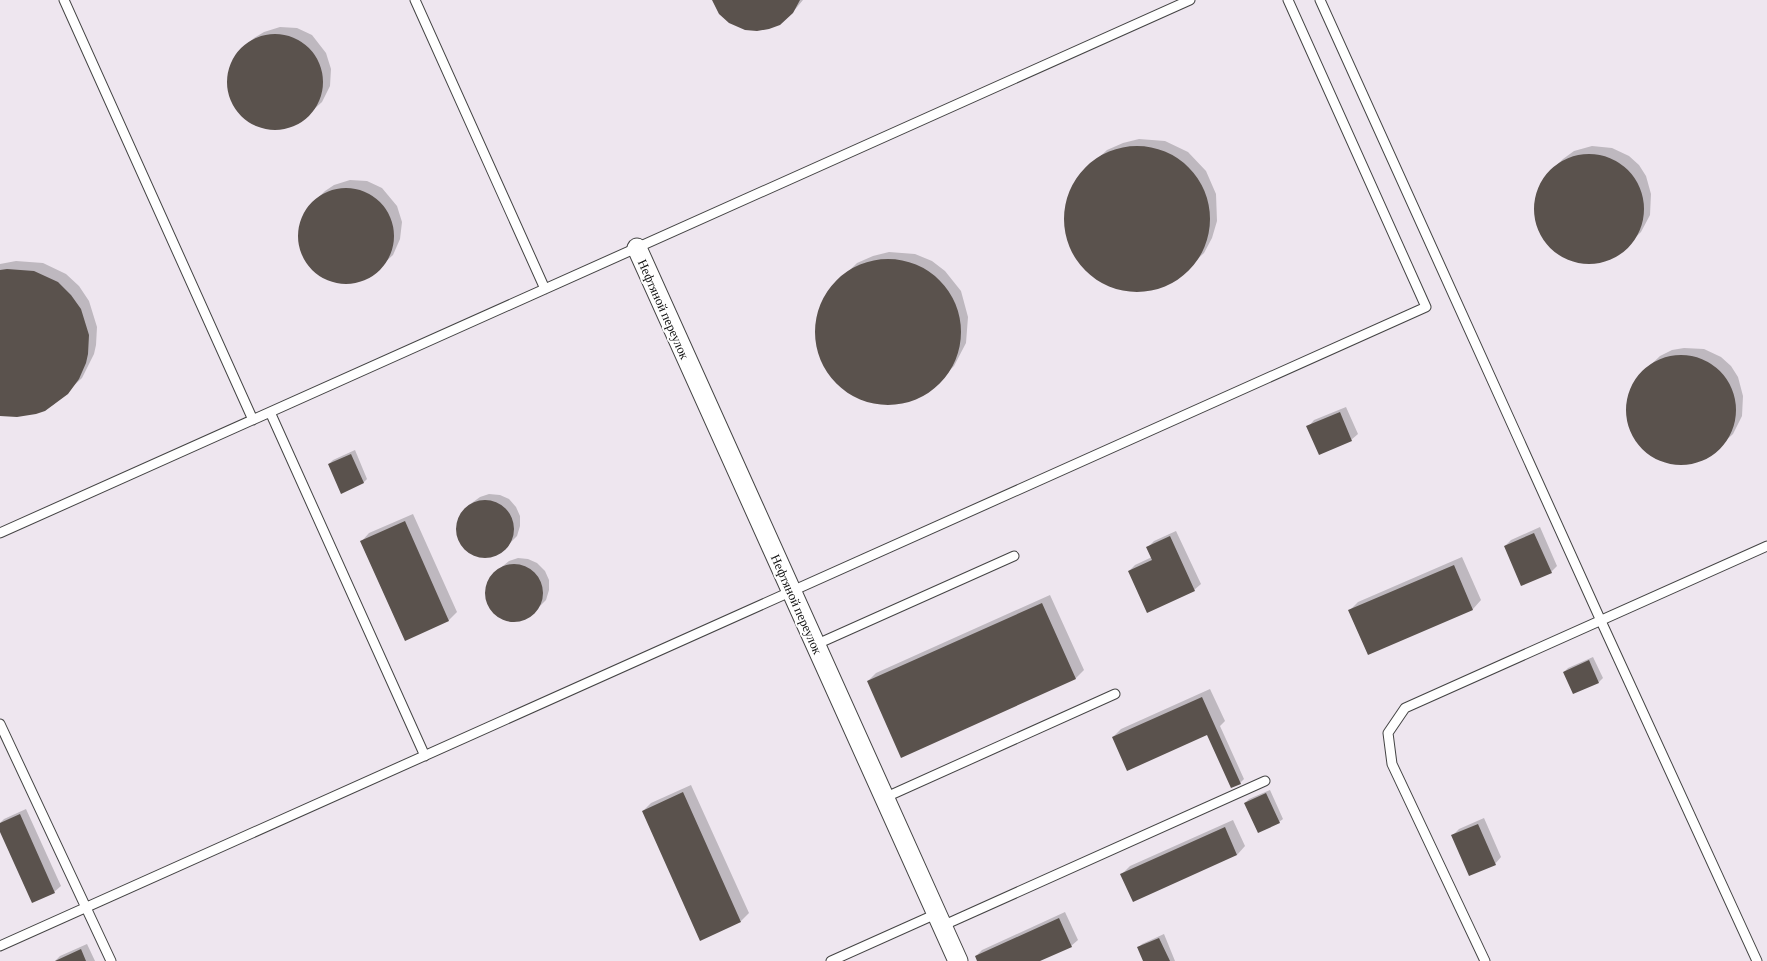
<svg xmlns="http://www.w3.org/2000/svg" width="1767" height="961" viewBox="0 0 1767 961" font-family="'Crimson Pro',serif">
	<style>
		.industrial { fill: #eee6ef }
		.shadow { fill: #0003 }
		.building { fill: #5a524d }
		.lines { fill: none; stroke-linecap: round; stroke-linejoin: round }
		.lane-casing { stroke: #444; stroke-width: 11 }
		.street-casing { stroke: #444; stroke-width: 21 }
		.lane { stroke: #fff; stroke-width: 9 }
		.street { stroke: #fff; stroke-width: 19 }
		.labels { text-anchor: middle; stroke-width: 4; stroke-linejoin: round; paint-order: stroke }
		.street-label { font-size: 13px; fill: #111; stroke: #fff }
	</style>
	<rect width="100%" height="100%" fill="#fffdf5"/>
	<path class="industrial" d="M0,0H1767V961H0Z"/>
	<path class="shadow" d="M713,0H803L793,12Z
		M280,27L297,28L312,35L326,53L331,69L330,86L322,102L300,122L283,129L265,128L248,121L236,108L229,91L230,71L238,55L254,38L264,32Z
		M1139,139L1165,141L1188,152L1206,171L1216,194L1217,221L1212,238L1204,253L1175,280L1158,288L1140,291L1121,289L1096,277L1077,257L1069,241L1067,232L1066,212L1068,201L1080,177L1088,168L1107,150L1123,143Z
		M1592,146L1612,148L1629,156L1639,165L1646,176L1651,194L1650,215L1641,232L1617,255L1598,262L1577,261L1558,252L1543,237L1536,218L1537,195L1545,177L1563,159L1574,151Z
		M350,180L367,181L382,188L397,206L402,222L400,239L393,255L371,275L354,282L336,281L319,274L306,261L300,244L301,224L308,208L325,191L334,185Z
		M889,252L915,254L932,261L945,271L961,291L968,317L966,343L954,366L945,375L925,394L908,401L880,404L871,402L846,391L827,371L817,345L816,325L818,314L830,290L857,263L873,256Z
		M16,261L43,263L66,274L79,286L89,301L97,327L96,345L94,354L82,378L53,405L35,413L0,414V264Z
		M1684,348L1704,349L1721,357L1731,366L1738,377L1743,396L1742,416L1733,434L1709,456L1690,463H1669L1649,454L1635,439L1628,419L1629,397L1637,378L1660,356L1672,350Z
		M1346,407L1358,434L1351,440L1308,427L1314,420Z
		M355,450L367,479L363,483L329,464L333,460Z
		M489,494L500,495L509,499L516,507L520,516V526L517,536L500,553L490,556H479L469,552L461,544L458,534V521L463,512L469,505L480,497Z
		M413,514L457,612L449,620L405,640L361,542L369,533Z
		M1540,527L1557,566L1551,572L1505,546L1511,540Z
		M1176,531L1201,584L1194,590L1129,571L1135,565L1152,557L1148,547L1154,541Z
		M1462,557L1481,600L1473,609L1368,654L1349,611L1358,602Z
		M518,558L528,559L537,563L545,571L549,580V590L546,600L529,617L519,621L508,620L498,616L490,608L486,598L487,586L492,576L498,570L509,561Z
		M1050,595L1084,670L1076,678L868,681L876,673Z
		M1593,657L1603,678L1599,682L1564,672L1568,668Z
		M1210,689L1225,721L1220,726L1244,779L1240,783L1208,733L1113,737L1121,729Z
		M691,785L749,913L741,921L643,811L651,803Z
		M1270,790L1283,819L1279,822L1245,803L1249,799Z
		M26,809L61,886L54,892L0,829V823L4,819Z
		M1484,818L1501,857L1495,864L1452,836L1459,829Z
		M1233,820L1245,846L1237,855L1122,874L1130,866Z
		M1065,912L1078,940L1071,946L1038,961H978L976,956L982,950Z
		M1164,934L1175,961H1144L1138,948L1142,944Z
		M87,944L95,961H55L60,956Z"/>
	<path class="building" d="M712,0H800L793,13L780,25L769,29L757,31L745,30L729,23L719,14Z
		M227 82a48 48 0 1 1 96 0a48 48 0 1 1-96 0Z
		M1064 219a73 73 0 1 1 146 0a73 73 0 1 1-146 0Z
		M1534 209a55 55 0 1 1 110 0a55 55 0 1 1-110 0Z
		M298 236a48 48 0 1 1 96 0a48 48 0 1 1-96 0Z
		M815 332a73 73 0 1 1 146 0a73 73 0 1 1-146 0Z
		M7,269L34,271L58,282L71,295L81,309L89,335L88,354L86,363L79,379L68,394L45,411L36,414L17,417L0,416V270Z
		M1626 410a55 55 0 1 1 110 0a55 55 0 1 1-110 0Z
		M1340,412L1352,441L1319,455L1306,426Z
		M351,454L364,483L341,494L328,464Z
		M456 529a29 29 0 1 1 58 0a29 29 0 1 1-58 0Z
		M405,521L449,621L405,641L360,541Z
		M1534,533L1552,573L1521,586L1504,546Z
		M1170,536L1195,591L1147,613L1128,571L1152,560L1146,547Z
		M485 593a29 29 0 1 1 58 0a29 29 0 1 1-58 0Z
		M1454,565L1473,610L1368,655L1348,610Z
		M1042,603L1076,679L901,758L867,681Z
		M1589,660L1599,683L1573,694L1563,672Z
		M1202,697L1241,784L1231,788L1207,735L1127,771L1112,737Z
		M683,792L741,922L700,941L642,811Z
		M1266,793L1280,823L1258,833L1244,803Z
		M20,814L55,893L32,903L0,832V823Z
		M1478,824L1496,865L1469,876L1451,835Z
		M1225,827L1237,855L1133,902L1120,874Z
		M1059,918L1072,947L1040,961H977L975,956Z
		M1159,938L1170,961H1143L1137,947Z
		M81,949L86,961H55Z"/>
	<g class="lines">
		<g class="lane-casing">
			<path id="lane" d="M64,0L253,420
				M415,0L545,289
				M1320,0L1601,621L1757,961
				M270,412L425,756
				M0,533L1190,0
				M815,645L1014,556
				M0,724L111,961
				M884,798L1115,694
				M942,926L1265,781
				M0,946L1426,307L1288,0
				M831,961L936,914
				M1485,961L1392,764L1388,733L1405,708L1767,546"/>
		</g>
		<g class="street-casing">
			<path id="street" d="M637,248L958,961"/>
		</g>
		<use href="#lane" class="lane"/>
		<use href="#street" class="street"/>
	</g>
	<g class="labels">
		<g class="street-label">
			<text transform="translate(664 309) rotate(66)" y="5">Нефтяной переулок</text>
			<text transform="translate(797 604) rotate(66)" y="5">Нефтяной переулок</text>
		</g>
	</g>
</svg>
